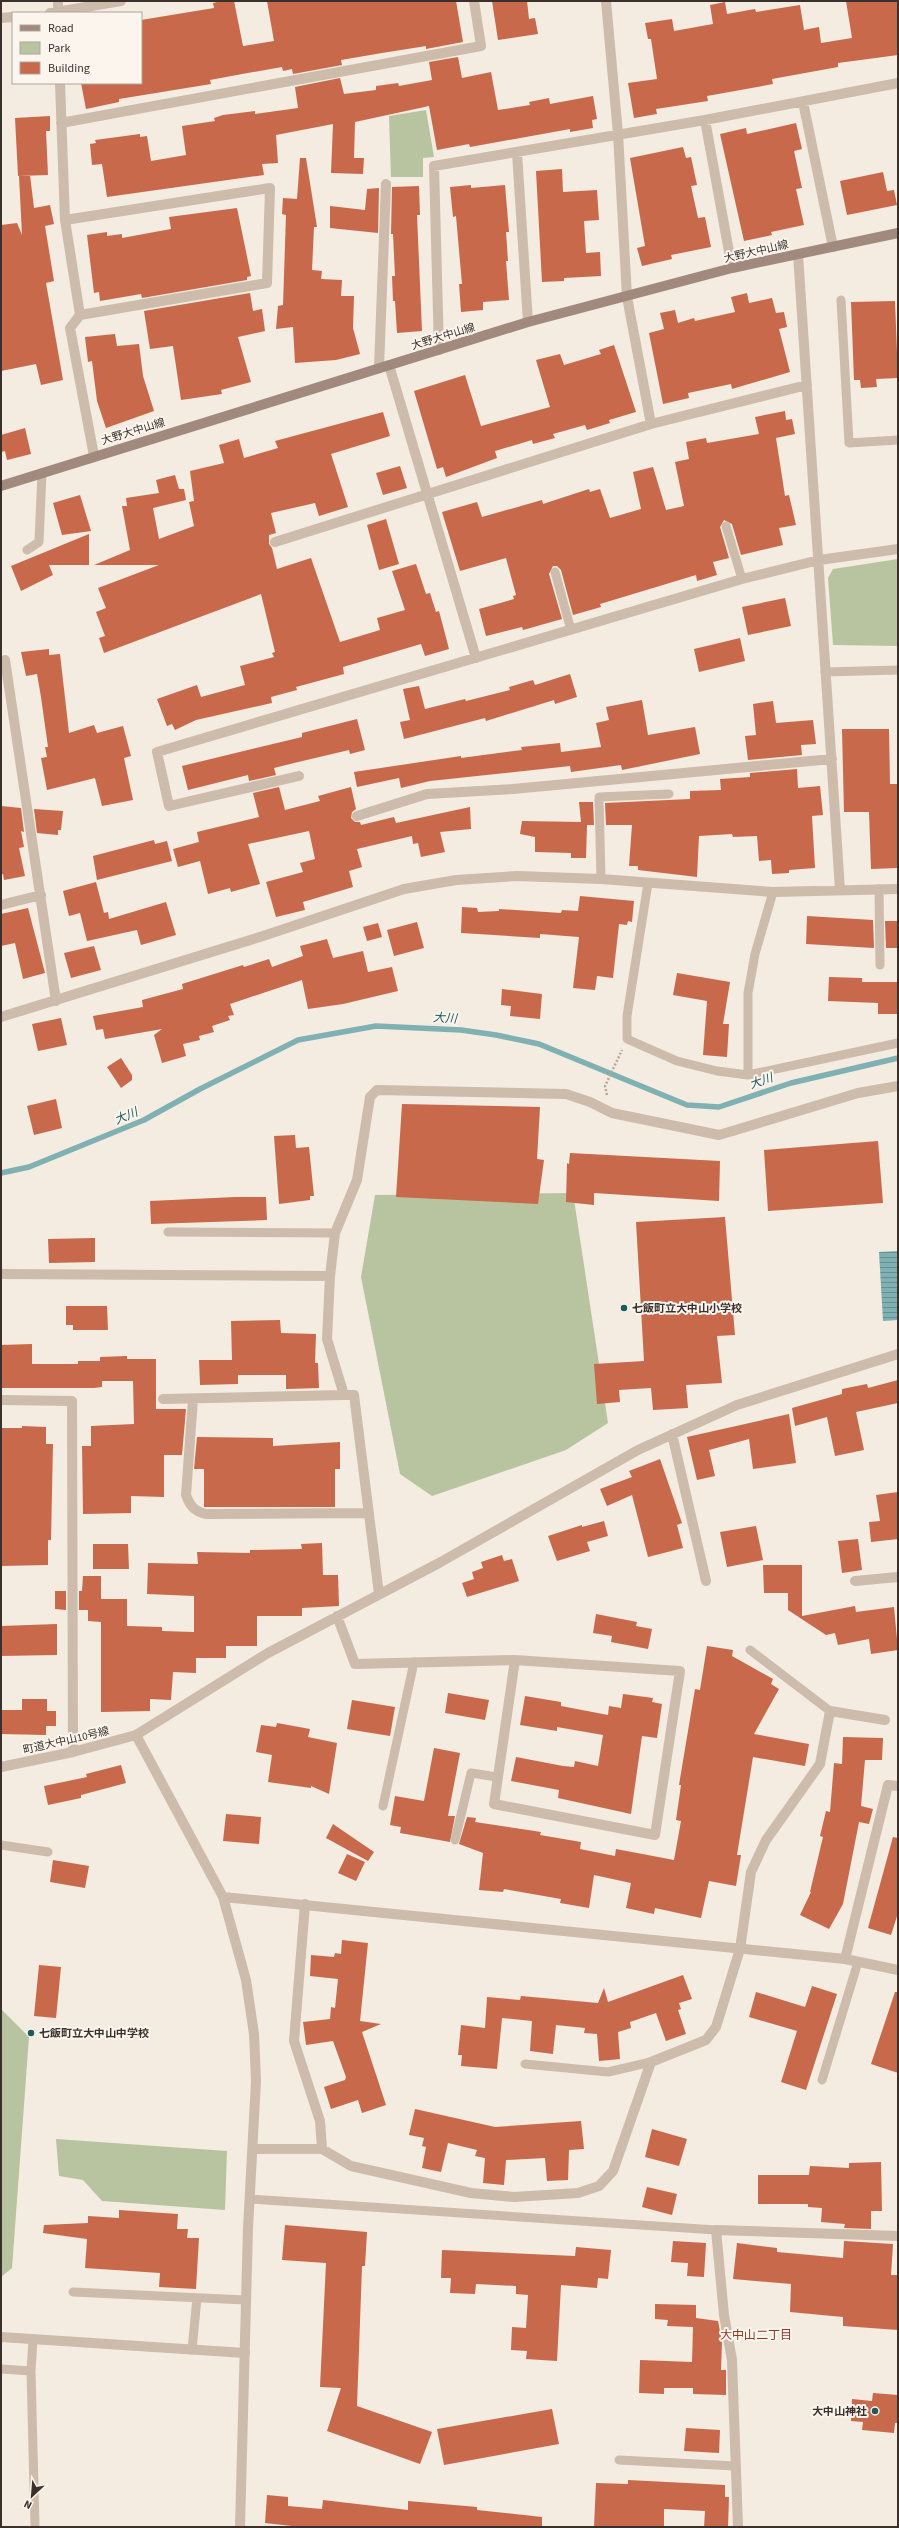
<svg xmlns="http://www.w3.org/2000/svg" width="899" height="2528" viewBox="0 0 899 2528" font-family="'Source Sans 3','Noto Sans JP',sans-serif">
	<style>
		.park { fill: #b8c4a0 }
		.water { fill: url(#water-rules) }
		.lines { fill: none; stroke-linecap: round; stroke-linejoin: round }
		.stream { stroke: #7fb0b2; stroke-width: 5.5 }
		.building { fill: #c8694b }
		.path { stroke: #b9a596; stroke-width: 2.5; stroke-dasharray: 2 2; stroke-linecap: butt }
		.service { stroke: #cdbbac; stroke-width: 9 }
		.minor { stroke: #cdbbac; stroke-width: 10 }
		.tertiary { stroke: #cdbbac; stroke-width: 10 }
		.secondary { stroke: #a18a7d; stroke-width: 10 }
		.poi-dot { fill: #1f5a5e; stroke: #fbf5ee; stroke-width: 1.5 }
		.labels { text-anchor: middle; stroke-width: 4; stroke-linejoin: round; paint-order: stroke }
		.street-label { font-size: 11px; fill: #3b302b; stroke: #fbf5ee }
		.poi-label { font-size: 11px; font-weight: bold; fill: #3b302b; stroke: #fbf5ee; text-anchor: start }
		.water-label { font-size: 12px; font-style: italic; fill: #1f5a5e; stroke: #fbf5ee }
		.neighbourhood-label { font-size: 12px; fill: #8c3b22; stroke: #fbf5ee }
	</style>
	<defs>
		<pattern id="water-rules" width="6" height="5" patternUnits="userSpaceOnUse"><rect width="6" height="5" fill="#7fb0b2"/><path d="M0 2.5h6" fill="none" stroke="#699091"/></pattern>
	</defs>
	<rect width="100%" height="100%" fill="#f4ebe1"/>
	<path class="park" d="M426,110L434,157L423,158V177H391L389,116Z
		M898,559V646L833,645L828,578L833,569Z
		M573,1193L608,1423L566,1450L432,1496L400,1474L361,1277L375,1195Z
		M1,2009L29,2037L12,2268L1,2277Z
		M56,2139L227,2151L225,2210L102,2201L83,2180L59,2176Z"/>
	<path class="water" d="M898,1251V1320L883,1321L879,1252Z"/>
	<g class="lines">
		<path class="stream" d="M1,1173L29,1167L144,1120L200,1089L298,1040L376,1026L461,1030L496,1035L539,1044L687,1105L719,1107L791,1083L898,1058"/>
	</g>
	<path class="building" d="M221,1H234L243,46L274,41L267,1H456L463,42L426,49V46L382,53L341,60L342,65L293,74L292,69L283,71L282,67L242,74L210,80L211,84L119,99V102L86,109L81,83H141V20L214,8L213,3Z
		M492,1H527L529,19L535,18L538,34L498,40Z
		M846,1H898V55L838,63V67L772,79L773,84L707,96L708,101L656,109L657,114L634,118L628,83L657,79L651,39H648L645,23L672,19L674,31L713,24L710,5L725,2L727,14L755,9L756,12L800,5L804,30L819,27L821,43L852,38Z
		M458,57L462,78L491,72L498,110L530,105L529,102L549,98L550,104L593,96L597,119L592,120L593,128L570,132V129L470,147L469,144L437,150L429,106L355,122L354,158H364L363,174L331,173L333,124L276,135L278,163L262,164L264,175L107,197L102,164L92,165L90,144L96,143L95,140L140,134V137L147,136L151,161L186,155L182,126L215,121L214,118L223,115L255,111V114L298,108L295,87L340,78L344,94L376,90V86L398,83L399,86L432,80L429,62Z
		M50,116V131H46L48,175L18,176L15,118Z
		M796,123L802,149L794,151L802,188L796,189L804,225L771,232L772,235L744,241L720,134L746,128L747,134Z
		M683,147L686,158L691,157L697,185L691,186L698,218L705,217L711,247L671,255L672,259L642,266L637,248L645,246L630,158Z
		M300,158H306L317,227H314L312,270L322,271L321,279L342,280L341,296H354L353,328L360,354L336,360L295,363L293,327L276,329L278,306L283,305L286,215L282,214L283,198L297,199Z
		M562,169L563,192L597,190L599,220L584,221L586,253L600,252L601,276L564,278V281L542,282L536,171Z
		M883,172L887,191L894,190L897,205L847,215L840,181Z
		M30,175L34,208L50,205L54,224L45,226L54,281L46,283L63,380L41,385L36,364L1,371V225L17,223L22,235L19,176Z
		M471,185V188L505,185L509,232H506L508,261H506L509,300L483,302V310L461,312L459,284H462L456,216L453,217L450,187Z
		M419,186L420,215H417L422,331L397,333L395,301H393L392,276H395L393,234H391L392,187Z
		M379,188L378,233L330,228V206L365,210L367,189Z
		M237,208L251,276L247,277V280L142,298L141,294L100,301L99,292L94,293L87,235L107,232V236L122,234V238L171,229L169,217Z
		M250,293L253,311L262,309L265,331L238,337L251,382L221,390L222,394L181,400L173,346L150,349L144,311Z
		M747,293L749,303L772,298L776,313L784,312L787,327L779,329L790,372L732,389L731,384L688,393L689,398L663,404L649,333L664,329L660,313L675,310L678,323L694,318L695,321L735,312L731,297Z
		M895,301L898,378L876,379L877,387L861,388L860,380H854L851,302Z
		M115,334L117,346L139,344L143,376L154,411L106,428L97,401L92,361L88,362L85,337Z
		M614,345L636,412L609,420L610,423L587,430L585,425L553,434L555,438L533,444L532,440L495,451L497,458L446,477L443,467L437,469L414,391L465,375L481,426L550,407L536,360L560,354L564,365L601,354L599,350Z
		M785,411L786,420L792,419L795,434L776,438L785,496L789,495L796,525L779,528L783,545L741,555L732,524L724,520L720,527L729,558L713,562L717,575L697,581L696,575L600,604L601,607L573,615L561,570L557,566H553L549,574L562,619L523,630L522,627L486,636L479,609L514,599L513,596L516,595L506,558L460,571L442,512L477,502L482,517L542,500L543,504L589,489L590,492L600,489L610,518L641,509L633,472L653,467L666,510L684,506L675,462L689,459L686,442L706,438L707,443L759,434L755,417Z
		M383,412L390,436L331,454L348,507L319,516L315,503L271,513L276,533L269,535V544L272,548L277,569L311,558L340,642L380,630L377,618L405,610L392,571L416,564L426,594L430,593L436,612L439,611L449,649L425,656L421,644L343,667L344,674L296,687L297,690L271,697L272,703L196,720L175,730L172,724L167,726L157,699L197,685L201,697L245,685L240,666L274,657L272,653L275,652L261,594L104,653L99,638L105,636L96,612L106,608L98,588L159,565H94L130,550L122,506H127L126,498L159,493L156,480L175,475L179,489H184L186,500L153,508L159,539L194,526L189,502L194,501L190,471L224,463L219,445L239,439L244,458L278,448L275,441Z
		M25,428L31,454L7,460L5,451L1,452V435Z
		M400,466L407,488L383,495L376,473Z
		M80,495L91,531L62,535L53,503Z
		M386,519L399,564L379,570L367,525Z
		M89,534V565H49L53,575L21,591L11,566Z
		M785,598L791,626L748,635L742,607Z
		M740,638L745,661L699,672L694,649Z
		M49,649V655L60,654L69,733L94,725L97,733L123,726L131,756L124,758L133,800L102,806L95,778L47,790L41,758L47,757L45,747H48L41,697L37,674L26,676L21,652Z
		M570,674L577,697L555,704L554,700L486,721L485,718L404,739L400,722L410,720L403,689L419,686L425,709L465,699L466,701L510,690L509,687L533,680L535,685Z
		M642,700L648,735L695,727L700,754L622,770L621,765L571,772L570,766L430,781L401,788L399,778L357,787L354,772L461,756V758L522,750L521,747L560,743L561,752L601,747L596,723L609,720L606,707Z
		M773,701L776,723L813,720L816,744L801,745L802,755L748,760L745,736L756,735L753,704Z
		M357,719L365,750L350,754L349,750L294,763L274,768L276,775L249,781L248,775L188,790L182,766L302,737V733Z
		M842,729H889L890,784H898V868L871,869L869,812H844Z
		M797,769L798,788L820,786L823,815L812,816L815,868L789,870V873L772,874L771,860L759,861L757,836L733,837L732,834L699,836L697,877L638,870V866H629L632,825H606L605,803L690,799V791L721,790L720,779L750,777V773Z
		M279,787L285,810L320,801L318,796L351,787L356,809L352,812L351,818L355,822H360L361,825L394,817L396,823L470,807L471,829L440,832L445,852L421,857L418,843L413,844L412,836L357,849L362,867L349,871L353,887L303,902L305,910L276,917L266,882L303,872L300,863L315,859L309,831L248,844L260,884L231,892L230,888L208,894L200,861L178,867L173,849L199,842L197,832L259,817L253,793Z
		M579,802H593L594,825H587L586,858H571V853L535,852V837L520,834L522,821L581,822Z
		M1,806L21,808L24,832L21,831L24,847L19,848L25,876L4,880L3,874L1,875Z
		M34,809L63,811L61,830H58V835L37,833Z
		M154,840L155,844L167,841L172,861L97,880L93,856Z
		M96,882L104,913L108,912L109,919L166,902L176,935L141,945L137,930L87,941L80,913L69,916L63,891Z
		M580,896L634,901L632,922L628,921L627,925L619,924L613,978L597,976L595,990L573,988L579,937L540,934V938L461,933L462,907L477,908L478,912L499,911V909L561,913L562,910L578,911Z
		M28,908L45,973L23,979L15,943L1,946V914Z
		M807,916L873,920L874,948L806,944Z
		M885,921H898V948H886Z
		M417,922L424,948L394,956L387,930Z
		M378,923L382,937L367,941L363,927Z
		M327,939L333,958L363,951L368,972L392,967L398,991L343,1004L308,1009L302,980L230,1004L234,1015L228,1016L230,1020L212,1026L214,1032L199,1036L200,1040L183,1044L186,1056L162,1063L154,1035L162,1029L105,1039L103,1029L96,1030L93,1016L143,1007L142,1000L183,989L182,984L243,965L244,967L269,959L272,967L303,956L300,946Z
		M94,946L101,970L71,978L64,953Z
		M677,973L730,982L723,1024H729L727,1057L703,1055L707,1001L673,995Z
		M829,977L862,978V982H898V1014H878V1003L828,1001Z
		M502,989L542,994L540,1019L510,1016L511,1006L501,1005Z
		M61,1018L67,1045L38,1051L32,1024Z
		M121,1058L132,1075V1080L121,1088L107,1067Z
		M56,1099L62,1128L34,1135L27,1106Z
		M402,1104L540,1107L537,1159L544,1160L538,1204L396,1197Z
		M295,1135L296,1148L309,1147L314,1196H310V1200L279,1204L274,1136Z
		M878,1141L883,1203L768,1211L764,1150Z
		M570,1153L720,1161L719,1201L594,1193V1205L566,1202L567,1163L569,1164Z
		M235,1197H266L267,1220L151,1224L150,1201Z
		M725,1217L735,1335L717,1336L722,1383L686,1385L688,1408L653,1410L651,1388L619,1390L620,1402L597,1404L594,1364L644,1361L636,1222Z
		M95,1238V1262L49,1263L48,1239Z
		M66,1306H107L108,1330H73V1325H66Z
		M280,1320L281,1333L316,1334L315,1363H318L319,1388L286,1389V1375H238V1384L200,1385L199,1360H232L231,1321Z
		M32,1344V1364H78V1361H100V1357L127,1356V1359H156V1409H186L182,1455H164V1497L131,1496V1513L83,1514L82,1446H91V1426L134,1424L133,1381H102V1387L94,1388H1V1345Z
		M898,1380V1403L856,1412L864,1450L835,1456L827,1417L795,1426L792,1408L842,1394V1389L867,1384L868,1388Z
		M789,1414L796,1463L753,1469L749,1439L709,1450L715,1476L697,1480L687,1437Z
		M22,1426L46,1427V1444H53L51,1540H48V1565L1,1566V1428H22Z
		M197,1437L273,1438V1446L340,1442V1469H335V1507H204V1469H194Z
		M660,1459L682,1523L677,1525L683,1548L648,1557L632,1495L607,1506L600,1489L632,1477L629,1471Z
		M898,1492V1539L871,1542L869,1522L880,1521L876,1495Z
		M604,1521L608,1536L587,1542L590,1551L557,1561L548,1536L582,1525V1527Z
		M756,1526L763,1560L727,1567L720,1532Z
		M858,1539L862,1570L842,1573L838,1541Z
		M322,1543L323,1575H338L339,1606L302,1608V1616H257V1646H226V1658H196V1673L173,1672L171,1700L150,1699V1711L101,1712V1622L88,1621V1610H79V1591H82L83,1576H101V1599H127V1626L162,1627V1631L194,1632V1596L147,1594L148,1563L198,1564L197,1552L250,1553V1550L302,1549L301,1544Z
		M93,1544H128L129,1569H93Z
		M502,1555L504,1561L512,1559L519,1581L467,1597L462,1583L474,1579L472,1572L483,1568L481,1562Z
		M763,1565H802V1616L855,1606L856,1612L894,1607L898,1650L871,1654L869,1639L838,1645L835,1633L826,1635L788,1610V1593H764Z
		M55,1591H66V1610L55,1609Z
		M596,1614L637,1622L636,1626L652,1629L648,1649L611,1642L612,1636L593,1633Z
		M57,1624V1655L1,1656V1626Z
		M707,1646L733,1650L732,1656L773,1679L771,1684L779,1689L754,1734L809,1744L805,1766L753,1757L737,1855H741L736,1886L709,1881L701,1918L655,1908L654,1914L626,1908L631,1883L594,1875L589,1908L560,1903L561,1899L504,1889L503,1892L479,1890L483,1853L459,1844L467,1817L476,1818L475,1822L541,1832L540,1835L581,1842L580,1849L615,1856L616,1849L674,1860L681,1821L676,1820L681,1785H679L695,1689L700,1690Z
		M448,1693L489,1700L485,1720L445,1713Z
		M623,1694L653,1698L652,1702L662,1704L657,1738L642,1736L631,1814L558,1798L559,1790L511,1781L516,1757L563,1766L574,1767L575,1761L598,1766L603,1735L557,1727V1731L520,1725L525,1696L561,1702V1706L608,1715L609,1706L621,1708Z
		M22,1699H47V1711H56V1726H46V1735L1,1734V1710H22Z
		M352,1700L395,1707L390,1736L347,1729Z
		M277,1723L310,1729L308,1737L337,1743L329,1794L311,1786V1788L268,1782L272,1755L256,1752L261,1725L276,1727Z
		M843,1737L883,1738L882,1760H865L861,1806L873,1809L869,1824L859,1822L843,1904L829,1929L800,1915L811,1892H810L823,1837L820,1836L826,1811L830,1812L834,1763L842,1764Z
		M434,1748L460,1753L448,1816H455L450,1842L400,1833L401,1827L390,1825L395,1796L424,1801Z
		M121,1765L126,1783L81,1795V1798L48,1805L44,1786L87,1777L86,1774Z
		M226,1814L261,1817L259,1844L223,1841Z
		M333,1824L374,1852L368,1861L326,1838Z
		M893,1837L898,1838V1913L891,1935L868,1928Z
		M347,1854L365,1862L356,1881L338,1873Z
		M53,1860L89,1866L85,1888L50,1882Z
		M342,1940L368,1943L360,2021L381,2024L362,2032L386,2105L362,2113L358,2100L331,2109L324,2087L345,2080L346,2077L333,2041L306,2045L304,2029L303,2022L330,2019L331,2007L335,2008L338,1979L310,1976L311,1955L334,1957L335,1953L341,1954Z
		M39,1965L61,1967L56,2018L34,2016Z
		M683,1975L692,1999L679,2003L681,2009L678,2010L686,2034L680,2036L666,2041L656,2013L630,2022L631,2028L618,2032L620,2059L599,2061L597,2034L584,2033L585,2028L556,2025L553,2054L530,2051L532,2021L502,2018L497,2069L461,2066L462,2055H458L461,2025L485,2028L487,1997L520,2000L521,1996L598,2003L604,1988L608,2002Z
		M812,1986L837,1994L806,2090L781,2082L797,2031L749,2017L756,1992L805,2007Z
		M895,1992H898V2073L871,2064Z
		M415,2109L495,2127L581,2121L584,2149L569,2150L568,2180L547,2181L545,2158L506,2160L504,2185L483,2183L485,2158L475,2156L477,2150L448,2143L441,2172L422,2168L426,2147L422,2146L424,2138L409,2135Z
		M652,2129L687,2139L679,2166L645,2157Z
		M881,2162L882,2211H871V2229L844,2228L845,2224L821,2222L822,2208L808,2207V2204H758V2175H809L810,2166L849,2168V2163Z
		M647,2187L677,2194L672,2215L642,2207Z
		M119,2210L178,2214L177,2229H188L187,2238H199L196,2289L159,2287L160,2273L85,2268L87,2239L43,2233L44,2225L88,2223V2216L119,2218Z
		M285,2225L367,2232L365,2266H362L357,2406L432,2432L420,2464L327,2431L341,2388L320,2387L326,2263L282,2260Z
		M673,2241L706,2243L704,2277L687,2276L688,2263L671,2262Z
		M844,2241L893,2244L891,2275H898V2330L843,2326V2317L790,2312L791,2284L733,2279L737,2243L777,2248V2252L843,2258Z
		M576,2247L611,2250L608,2279L598,2278L597,2288L561,2285L557,2361L526,2359L527,2351L511,2350L512,2327L526,2328L528,2295L516,2294V2286L476,2284L475,2294L450,2293L451,2278H441L442,2250L575,2256Z
		M655,2304L696,2305V2318L718,2321L722,2342L721,2370H726V2395L693,2394V2388H664V2394L639,2393L640,2360L692,2362L693,2327L667,2326L668,2320L655,2319Z
		M873,2393L898,2395V2423H895L894,2433L862,2430L863,2422L851,2421L852,2399L872,2401Z
		M552,2409L559,2444L444,2465L437,2429Z
		M686,2428L720,2430L719,2453L684,2451Z
		M628,2480L725,2485V2497H729L728,2527H704L705,2511L664,2509V2527H594L596,2483L628,2484Z
		M267,2495L288,2497V2506L322,2509L323,2500L408,2510V2501L477,2507V2510L542,2517V2527L292,2526L265,2523Z"/>
	<g class="lines">
		<path class="path" d="M607,1095L605,1086L622,1050"/>
		<path class="service" d="M841,300L849,443L898,440
			M726,526L742,579
			M27,550L39,542L42,473
			M555,572L571,630
			M825,672L898,670
			M601,879L599,797L669,794
			M648,883L627,1016V1039L677,1061L717,1071L748,1075L898,1043
			M879,889L880,965
			M748,1075V993L755,954L773,892
			M168,1232L335,1233
			M750,1650L830,1711
			M383,1806L414,1662
			M455,1840L471,1773L497,1777
			M1,1845L48,1852
			M525,2064L608,2072L651,2062
			M822,2080L858,1962
			M250,2199L716,2230
			M73,2292L246,2300
			M33,2340L31,2371L35,2527
			M192,2350L197,2298
			M1,2369L31,2371
			M619,2460L735,2466"/>
		<path class="minor" d="M58,1V13
			M606,1L618,134L627,297L651,424
			M50,13L121,1
			M1,18L13,17
			M60,83L65,220L80,315
			M803,102L833,247
			M705,120L732,268
			M61,123L481,46L474,1
			M517,153L528,322
			M65,220L270,188L267,283L80,315L70,328L94,456
			M798,254L840,890
			M439,350L434,166L705,120L898,83
			M389,365L476,658
			M379,368L386,184
			M275,542L651,424L807,385
			M5,660L56,1001
			M299,776L169,806L157,752L742,579L819,560L898,549
			M357,816L427,794L513,789L832,759
			M1,905L41,895
			M1,1017L263,936L404,889L456,880L517,876L601,879L773,892L898,889
			M1,1274L330,1276L327,1339L344,1395H354L379,1594
			M330,1276L335,1233L357,1180L370,1097L377,1090L566,1094L590,1102L612,1113L719,1135L858,1093L898,1086
			M163,1399L344,1395
			M193,1399L186,1495C190,1506 194,1511 206,1514L369,1513
			M1,1400L72,1401L73,1752
			M672,1434L706,1581
			M855,1581L898,1577
			M337,1616L355,1664L515,1660L680,1671L655,1835L494,1804L515,1660
			M136,1735L268,1653L439,1563L638,1450L737,1405L898,1354
			M305,1904L294,2041L320,2121L322,2149L351,2166L471,2193L514,2197L578,2193L599,2186L613,2171L651,2062L706,2040L716,2027L740,1949L751,1872L766,1840L820,1764L830,1711L885,1720
			M845,1959L888,1785L898,1786
			M253,2149H322
			M1,2337L245,2353
			M738,2527L732,2360L724,2315L716,2230L898,2236"/>
		<path class="tertiary" d="M1,1767L73,1752L136,1735L223,1897L246,1980L254,2034L256,2081L248,2228L240,2527
			M223,1897L845,1959L898,1970"/>
		<path class="secondary" d="M1,486L528,322L732,268L898,233"/>
	</g>
	<g class="poi-dot">
		<circle cx="624" cy="1308" r="4"/>
		<circle cx="31" cy="2033" r="4"/>
		<circle cx="875" cy="2411" r="4"/>
	</g>
	<g class="labels">
		<g class="street-label">
			<text transform="translate(756 251) rotate(-13)" y="4">大野大中山線</text>
			<text transform="translate(443 336) rotate(-17)" y="4">大野大中山線</text>
			<text transform="translate(133 431) rotate(-17)" y="4">大野大中山線</text>
			<text transform="translate(66 1740) rotate(-13)" y="4">町道大中山10号線</text>
		</g>
		<g class="poi-label">
			<text x="632" y="1312">七飯町立大中山小学校</text>
			<text x="39" y="2037">七飯町立大中山中学校</text>
			<text x="867" y="2415" text-anchor="end">大中山神社</text>
		</g>
		<g class="water-label">
			<text transform="translate(445 1018) rotate(3)" y="4">大川</text>
			<text transform="translate(761 1081) rotate(-19)" y="4">大川</text>
			<text transform="translate(126 1116) rotate(-23)" y="4">大川</text>
		</g>
		<g class="neighbourhood-label">
			<text x="756" y="2339">大中山二丁目</text>
		</g>
	</g>
	<rect width="899" height="2528" fill="none" stroke="#3b302b" stroke-width="4"/>
	<rect x="12" y="12" width="130" height="72" fill="#fbf5ee" stroke="#aea6a0"/>
	<rect x="20" y="25" width="20" height="6" fill="#a18a7d" stroke="#aea6a0"/>
	<text x="48" y="32" font-size="12" fill="#3b302b">Road</text>
	<rect x="20" y="42" width="20" height="12" fill="#b8c4a0" stroke="#aea6a0"/>
	<text x="48" y="52" font-size="12" fill="#3b302b">Park</text>
	<rect x="20" y="62" width="20" height="12" fill="#c8694b" stroke="#aea6a0"/>
	<text x="48" y="72" font-size="12" fill="#3b302b">Building</text>
	<g transform="translate(32 2496) rotate(206)" stroke="#fbf5ee" stroke-width="3" paint-order="stroke">
	<path d="M0-3L7 15L0 10L-7 15Z" fill="#3b302b"/>
	<text y="-6" font-size="11" font-weight="bold" text-anchor="middle" fill="#3b302b">N</text>
	</g>
</svg>
